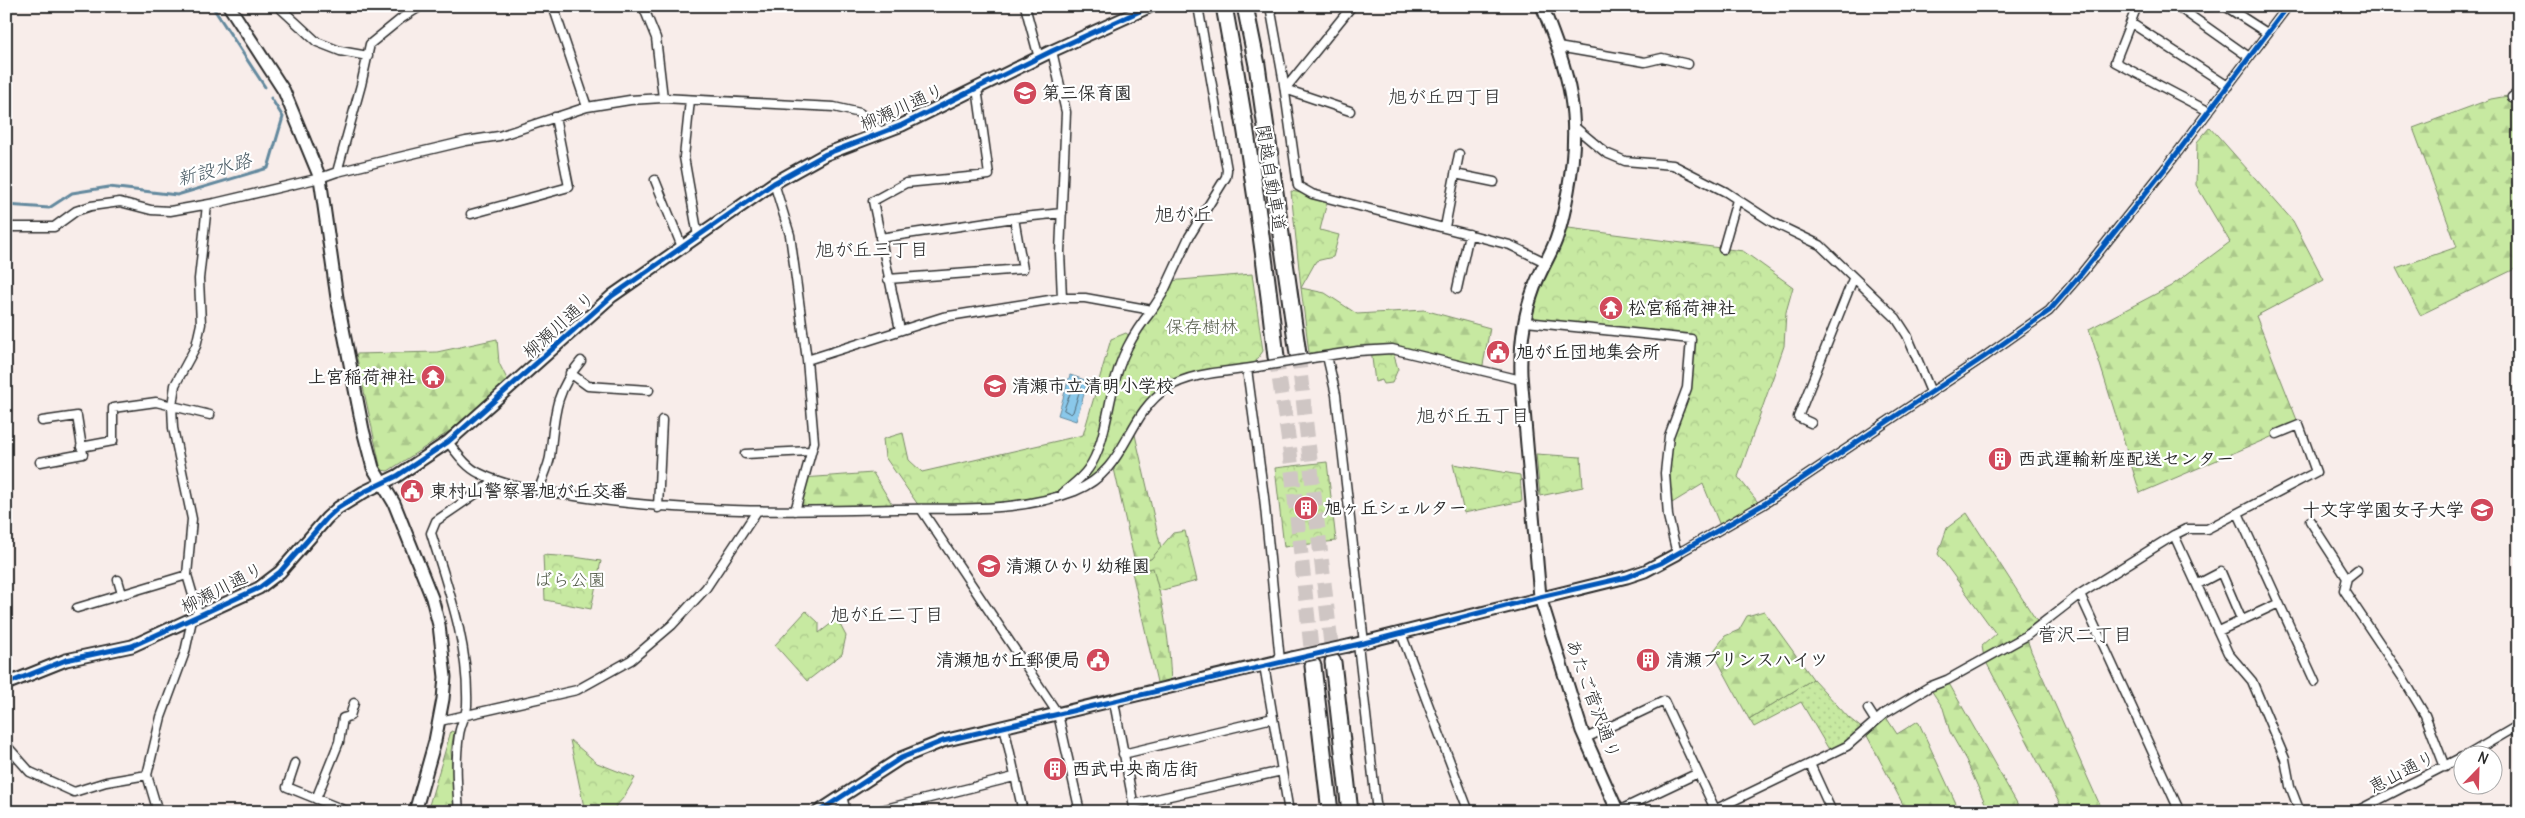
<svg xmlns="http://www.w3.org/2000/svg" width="2525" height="818" viewBox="0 0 2525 818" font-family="Delius,'Klee One',sans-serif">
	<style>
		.grass { fill: url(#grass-dots); stroke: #798a66 }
		.forest { fill: url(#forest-firs); stroke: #798a66 }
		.park { fill: url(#park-crowns); stroke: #798a66 }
		.water { fill: #8ac8ea; stroke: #64899e }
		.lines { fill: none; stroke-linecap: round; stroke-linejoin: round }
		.shore { stroke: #516a77; stroke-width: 1 }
		.stream { stroke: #64899e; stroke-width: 3 }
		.highway-tunnel { stroke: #cfc6c4; stroke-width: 15; stroke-dasharray: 15 8; stroke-linecap: butt }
		.street-casing { stroke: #2b2b2b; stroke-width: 11 }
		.secondary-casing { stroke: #2b2b2b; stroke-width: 15 }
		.highway-casing { stroke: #2b2b2b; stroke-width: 19 }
		.street { stroke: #fff; stroke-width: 8 }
		.secondary { stroke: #fff; stroke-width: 11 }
		.highway { stroke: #fff; stroke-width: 15 }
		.street-bridge-casing { stroke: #2b2b2b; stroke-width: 11; stroke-linecap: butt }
		.secondary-bridge-casing { stroke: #2b2b2b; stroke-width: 15; stroke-linecap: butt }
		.street-bridge { stroke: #fff; stroke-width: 8 }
		.secondary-bridge { stroke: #fff; stroke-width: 11 }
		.cycleway-casing { stroke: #fff; stroke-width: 8 }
		.cycleway { stroke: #0057b8; stroke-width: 5 }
		.labels { text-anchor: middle; stroke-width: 4.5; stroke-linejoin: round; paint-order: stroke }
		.poi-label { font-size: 18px; font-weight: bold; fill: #2b2b2b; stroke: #fff; text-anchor: start }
		.street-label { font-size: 18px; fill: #2b2b2b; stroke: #fff }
		.park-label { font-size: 18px; fill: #525a48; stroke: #fff }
		.neighbourhood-label { font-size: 19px; fill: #2b2b2b; stroke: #fff }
		.water-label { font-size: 19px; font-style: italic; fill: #485a64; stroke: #fff }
		.quarter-label { font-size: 20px; fill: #2b2b2b; stroke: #fff }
	</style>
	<defs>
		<pattern id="grass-dots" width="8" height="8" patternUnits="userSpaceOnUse" patternTransform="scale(1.25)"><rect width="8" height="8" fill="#c7e9a1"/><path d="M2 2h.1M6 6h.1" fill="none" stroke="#abc88b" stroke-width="1.8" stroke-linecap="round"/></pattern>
		<pattern id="forest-firs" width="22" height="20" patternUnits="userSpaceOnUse" patternTransform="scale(1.25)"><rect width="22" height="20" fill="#c7e9a1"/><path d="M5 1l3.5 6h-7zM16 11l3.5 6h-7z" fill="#abc88b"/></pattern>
		<pattern id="park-crowns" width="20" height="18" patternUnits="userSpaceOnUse" patternTransform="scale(1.25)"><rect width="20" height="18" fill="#c7e9a1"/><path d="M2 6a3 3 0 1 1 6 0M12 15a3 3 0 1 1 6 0" fill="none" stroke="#abc88b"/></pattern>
	</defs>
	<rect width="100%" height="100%" fill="#f8edea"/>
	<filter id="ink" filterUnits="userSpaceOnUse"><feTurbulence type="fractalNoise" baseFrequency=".02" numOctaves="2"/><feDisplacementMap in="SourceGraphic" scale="10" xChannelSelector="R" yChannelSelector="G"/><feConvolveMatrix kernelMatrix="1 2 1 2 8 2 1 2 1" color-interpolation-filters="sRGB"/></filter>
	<g filter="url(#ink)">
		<path class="grass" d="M1813,679L1849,718L1864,730L1831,753L1801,702L1754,727L1749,719Z"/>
		<path class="forest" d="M2519,94V267L2420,315L2396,268L2457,247L2413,128L2491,99Z
			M2210,127L2293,221L2324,280L2256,316L2299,425L2140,493L2089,329L2171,286L2230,242L2196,185L2197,142Z
			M1301,288L1325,293L1357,314L1424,310L1490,328L1482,370L1392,349L1312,358L1309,353Z
			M497,339L499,363L508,381L450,431L388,471L381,470L356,354L437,352Z
			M1133,426L1161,548L1151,559L1135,563L1113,464Z
			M873,473L895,509L795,511L803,478Z
			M1967,513L2040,626L2026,636L2031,651L2103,812H2064L1984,658L1982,646L1996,634L1938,554L1947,528Z
			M1153,567C1165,611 1170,643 1171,688L1159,691L1132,572Z
			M1764,611L1813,679L1749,719L1713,652L1725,636L1739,630L1747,616Z
			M1947,680L2022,812H1989L1966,760L1950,732L1943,708L1929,687Z
			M1884,714L1897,734L1918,721L1960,812H1907L1864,730Z
			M451,731L454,732L451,751L456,812H427Z"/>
		<path class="park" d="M1291,191L1328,198L1320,230L1339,235L1333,257L1316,261L1301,288Z
			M1561,227L1743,251L1793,287L1786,312L1784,346L1738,477L1761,506L1721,528L1703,484L1667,506L1669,436L1687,388L1691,339L1526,322Z
			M1252,274L1263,351L1256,361L1257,367L1184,379L1151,403L1113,464L1084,486L1020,505L921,509L885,457L883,439L903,433L909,460L922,472L1083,435L1111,339L1126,333L1131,337L1168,281Z
			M1392,349L1398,369L1392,383L1384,384L1382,380L1375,382L1371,350Z
			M1536,454L1581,457L1583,487L1540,496Z
			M1327,462L1336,541L1284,547L1275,468Z
			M1453,464L1520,475L1522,501L1464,513Z
			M1185,531L1197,581L1159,591L1153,568L1132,572L1130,564L1151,559L1173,533Z
			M543,555L574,557L601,561L591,609L545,600Z
			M806,611L819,623V633L837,619L846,636L842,654L807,681L775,645Z
			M570,740L597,763L635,778L624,797L611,812H585Z"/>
		<path class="water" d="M1070,375L1088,381L1076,421L1058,415Z"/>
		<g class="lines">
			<path class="shore" d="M1075,382L1081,386L1073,412L1071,414L1064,410Z"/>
			<path class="stream" d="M212,6L265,87
				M6,205L49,208L72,193L109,187L177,195L268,168L283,117L271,98"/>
			<path class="highway-tunnel" d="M1298,354L1333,662
				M1276,357L1289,443L1313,666"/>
			<g class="street-casing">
				<path id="street" d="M278,6L317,42L340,51L368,56
					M553,6L587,107
					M643,6L656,38L663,98
					M1025,6L1039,58
					M1270,6L1283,78L1298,186L1312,194L1510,245L1545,262
					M2137,6L2115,62L2208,111
					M2177,6L2249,57
					M2225,6L2267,33
					M2180,8L2213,6
					M2131,23L2228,86
					M1558,47L1645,62L1662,58L1688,64
					M1052,51L1066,112L1060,252L1062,298
					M2512,97L2519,92
					M690,100L684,157L698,236
					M1350,111L1285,89L1352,6
					M1576,128L1606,153L1625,161L1673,165L1726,192L1772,222L1820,245L1896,318L1907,335L1931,392
					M337,172L361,85L370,44L402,18L421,6
					M1455,174L1494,182
					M655,180L682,247
					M774,183L790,235L807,360L814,442L795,511
					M471,214L569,187L555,117
					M6,227H54L76,211L91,206L120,202L151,210L170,211L215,203L320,178L337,172L466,141L499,136L587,107L630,100L663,98L834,107L860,113L882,133
					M1445,227L1459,154
					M880,238L1014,218L1062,213
					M1723,249L1737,200
					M888,279L1023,269L1014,218
					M1457,289L1469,234
					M1526,322L1691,339L1687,388L1669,436L1665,473L1668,516L1677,554L1764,504L1984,357L2049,311L2082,273L2168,165L2288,6
					M900,330L873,201L906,183L989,175L977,88
					M1327,356L1336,395L1364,643
					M1312,358L1358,351L1392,349L1521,380
					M807,360L943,317L1062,298H1085L1152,310L1163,293L1189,237L1226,177L1227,170L1198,6
					M1247,369L1264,497L1280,661
					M570,373L588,386L649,390
					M1811,423L1798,417L1853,279
					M448,442C457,453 466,467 479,473C506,487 540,491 569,495C678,513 786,512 895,509C955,508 1018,513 1075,491C1128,470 1125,416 1167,388C1192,372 1228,372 1257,367
					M81,447L113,441V408L156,402L210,415
					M745,454L811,451
					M40,462L83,454L77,416L42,421
					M539,490C542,479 548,468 550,457C555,417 553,394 581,361
					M1063,493C1071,486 1082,478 1088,469C1103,449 1107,413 1113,389C1120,357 1132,335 1152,310
					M658,508L662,420
					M921,509L1058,714L1080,812
					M2238,513L2315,682
					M2310,521L2347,578
					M2174,535L2186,529H2207L2316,472L2299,425L2277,434
					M2357,570L2347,578L2344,590L2403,678L2425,715L2445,767
					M118,580L122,594
					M2198,584L2221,572L2242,621
					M2080,594L2180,812
					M77,608L187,575
					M199,616L187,575L192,519L173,428L172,406L175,385L196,346L201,324L199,279L207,205
					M2219,631L2279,603
					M1401,633L1469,812
					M1358,644L1377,812
					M1264,665L1289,812
					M1114,702L1135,812
					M1868,709L1875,720
					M440,721L577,690L631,660L672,625L706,588L757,511
					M1004,726L1023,812
					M1586,738L1664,701L1715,809
					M6,745L30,772L74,792L106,782L147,775
					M1123,754L1273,718
					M2466,756L2519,725
					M295,763L287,787L349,812
					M1810,764L1832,812
					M842,796L846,812
					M316,799L339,742L343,718L350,716L354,703
					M1134,804L1282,771
					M1618,811L1698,773
					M158,812L147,775L161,717L185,652L192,620
					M459,812C457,786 455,761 459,735C460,725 466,716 467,706C469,645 449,591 431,533L436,521L496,480
					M873,812L1014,777
					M1710,812L1847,746L1884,714L1929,687L1947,680L2026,636L2080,594L2174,535L2228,653L2252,681L2285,759L2290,786L2300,812
					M2355,812L2462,757"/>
			</g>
			<g class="secondary-casing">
				<path id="secondary" d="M229,6L284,91L320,178L337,298L363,430L373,468L394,503L432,598L439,625L445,677L443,699L435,741L415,812
					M1542,6C1570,76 1582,116 1568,191C1565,208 1562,224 1556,240C1550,256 1540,271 1534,288C1524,315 1520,346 1521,375L1540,597L1582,731L1618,812
					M6,7L7,6
					M1348,646L1627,577L1645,571L1677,554
					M6,684L66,660L132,646L259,588L280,572L327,518L338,508L364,492L397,476L448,442L612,296L774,183L826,154L902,125L1052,51L1151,6
					M818,812L901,758L943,741L1292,658"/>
			</g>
			<g class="highway-casing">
				<path id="highway" d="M1224,6C1246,122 1263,239 1276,357
					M1245,6L1257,65L1298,354
					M1333,662L1350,812
					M1313,666L1330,812"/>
			</g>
			<use href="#street" class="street"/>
			<use href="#secondary" class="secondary"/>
			<use href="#highway" class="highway"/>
			<g class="street-bridge-casing">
				<path id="street-bridge" d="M1257,367L1312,358"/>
			</g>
			<g class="secondary-bridge-casing">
				<path id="secondary-bridge" d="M1292,658L1348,646"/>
			</g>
			<use href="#street-bridge" class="street-bridge"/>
			<use href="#secondary-bridge" class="secondary-bridge"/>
			<g class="cycleway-casing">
				<path id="cycleway" d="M6,684L66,660L132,646L259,588L280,572L327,518L338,508L364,492L397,476L448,442L612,296L774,183L826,154L902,125L1052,51L1151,6
					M818,812L901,758L943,741L1364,643L1540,597L1627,577L1661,563L1764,504L1984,357L2049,311L2082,273L2168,165L2288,6"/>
			</g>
			<use href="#cycleway" class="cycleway"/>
		</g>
	</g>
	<defs>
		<g id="school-disc" transform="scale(1.25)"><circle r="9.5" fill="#d1495b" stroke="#fff"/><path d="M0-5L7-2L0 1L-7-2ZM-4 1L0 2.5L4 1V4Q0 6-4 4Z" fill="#fff"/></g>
		<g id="temple-disc" transform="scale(1.25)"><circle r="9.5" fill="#d1495b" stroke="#fff"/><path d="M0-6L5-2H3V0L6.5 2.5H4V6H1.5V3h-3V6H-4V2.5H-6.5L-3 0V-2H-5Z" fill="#fff"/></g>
		<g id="civic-disc" transform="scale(1.25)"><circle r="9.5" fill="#d1495b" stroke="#fff"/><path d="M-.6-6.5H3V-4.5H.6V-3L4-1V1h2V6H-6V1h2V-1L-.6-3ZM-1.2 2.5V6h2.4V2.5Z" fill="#fff"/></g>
		<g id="building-disc" transform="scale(1.25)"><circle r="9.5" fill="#d1495b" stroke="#fff"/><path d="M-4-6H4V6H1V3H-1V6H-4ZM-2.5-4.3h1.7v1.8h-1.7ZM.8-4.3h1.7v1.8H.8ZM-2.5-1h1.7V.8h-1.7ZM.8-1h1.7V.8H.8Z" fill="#fff"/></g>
		<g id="university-disc" transform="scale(1.25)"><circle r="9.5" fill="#d1495b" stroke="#fff"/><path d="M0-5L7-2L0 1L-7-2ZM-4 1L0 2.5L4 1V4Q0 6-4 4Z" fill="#fff"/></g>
	</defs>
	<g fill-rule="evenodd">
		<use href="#school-disc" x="1025" y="93"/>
		<use href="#temple-disc" x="1611" y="308"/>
		<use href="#civic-disc" x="1498" y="352"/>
		<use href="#temple-disc" x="433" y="377"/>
		<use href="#school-disc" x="995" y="386"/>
		<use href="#building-disc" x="2000" y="459"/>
		<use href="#civic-disc" x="412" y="491"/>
		<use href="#building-disc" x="1306" y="508"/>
		<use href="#university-disc" x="2482" y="510"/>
		<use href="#school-disc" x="989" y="566"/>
		<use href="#civic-disc" x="1098" y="660"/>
		<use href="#building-disc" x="1648" y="660"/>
		<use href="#building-disc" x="1055" y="769"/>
	</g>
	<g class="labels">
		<g class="poi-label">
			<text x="1042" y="99">第三保育園</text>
			<text x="1628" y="314">松宮稲荷神社</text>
			<text x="1516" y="358">旭が丘団地集会所</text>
			<text x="416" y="383" text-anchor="end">上宮稲荷神社</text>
			<text x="1012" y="392">清瀬市立清明小学校</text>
			<text x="2018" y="465">西武運輸新座配送センター</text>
			<text x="430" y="497">東村山警察署旭が丘交番</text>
			<text x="1324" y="514">旭ヶ丘シェルター</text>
			<text x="2464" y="516" text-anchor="end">十文字学園女子大学</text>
			<text x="1006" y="572">清瀬ひかり幼稚園</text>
			<text x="1080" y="666" text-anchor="end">清瀬旭が丘郵便局</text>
			<text x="1666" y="666">清瀬プリンスハイツ</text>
			<text x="1072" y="775">西武中央商店街</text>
		</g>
		<g class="street-label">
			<text transform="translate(902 107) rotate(-24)" y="6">柳瀬川通り</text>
			<text transform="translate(1271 178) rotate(81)" y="6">関越自動車道</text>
			<text transform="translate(559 325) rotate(-42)" y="6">柳瀬川通り</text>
			<text transform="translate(222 588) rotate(-27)" y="6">柳瀬川通り</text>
			<text transform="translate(1593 699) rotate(70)" y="6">あたご菅沢通り</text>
			<text transform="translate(2402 772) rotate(-27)" y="6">恵山通り</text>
		</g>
		<g class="park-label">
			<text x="1202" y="333">保存樹林</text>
			<text x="570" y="586">ばら公園</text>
		</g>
		<g class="neighbourhood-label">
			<text x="1445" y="103">旭が丘四丁目</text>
			<text x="872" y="256">旭が丘三丁目</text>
			<text x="1473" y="422">旭が丘五丁目</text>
			<text x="887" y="621">旭が丘二丁目</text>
			<text x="2085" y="641">菅沢二丁目</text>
		</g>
		<g class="water-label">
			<text transform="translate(214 169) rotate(-15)" y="7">新設水路</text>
		</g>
		<g class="quarter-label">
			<text x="1184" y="221">旭が丘</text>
		</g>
	</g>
	<rect width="2525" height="818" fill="none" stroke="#fff" stroke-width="25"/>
	<rect x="12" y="12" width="2500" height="793" fill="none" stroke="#2b2b2b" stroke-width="2" filter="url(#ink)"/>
	<g transform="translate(2478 770) rotate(23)"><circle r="24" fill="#ffffff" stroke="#aaaaaa"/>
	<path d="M0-4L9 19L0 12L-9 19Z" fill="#d1495b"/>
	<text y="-8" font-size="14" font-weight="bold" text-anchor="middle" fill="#2b2b2b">N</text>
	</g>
</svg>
